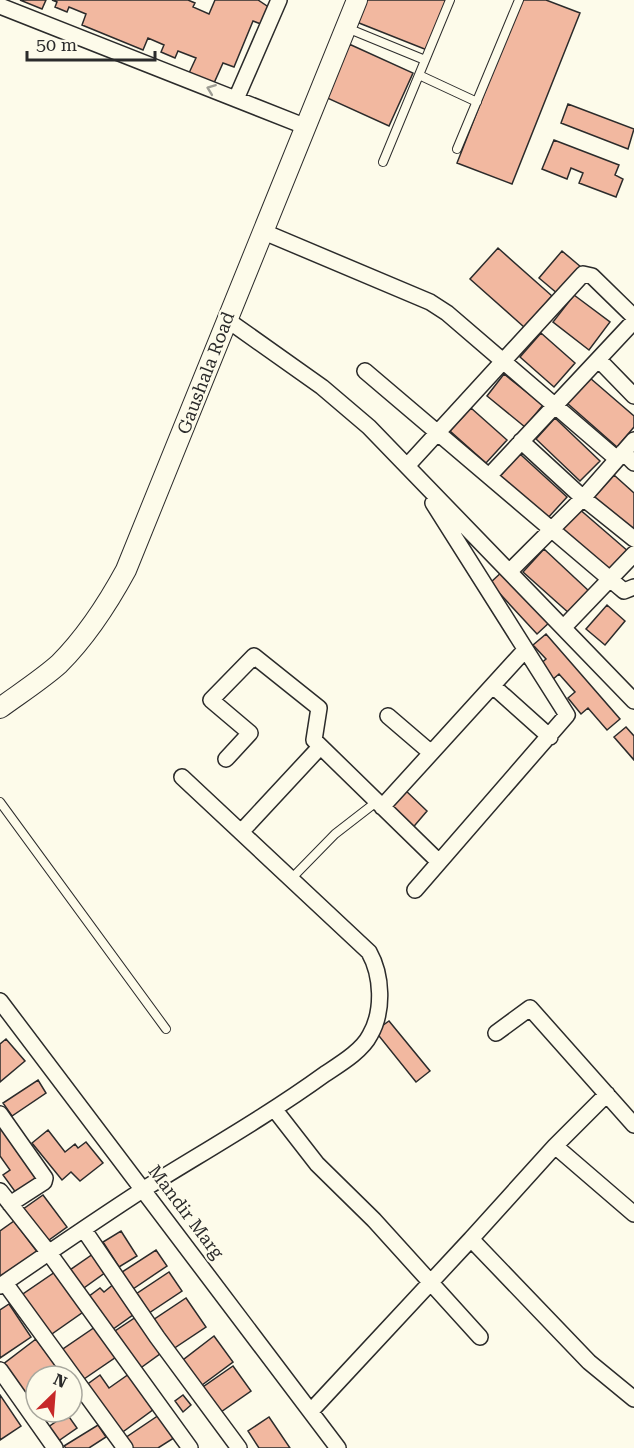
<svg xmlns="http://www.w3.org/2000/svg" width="634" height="1448" viewBox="0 0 634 1448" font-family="'Roboto Serif',serif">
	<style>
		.building { fill: #f2b8a0; stroke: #2b2b2b; stroke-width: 1.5 }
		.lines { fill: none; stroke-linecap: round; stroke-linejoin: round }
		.service-casing { stroke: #2b2b2b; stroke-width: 10 }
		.minor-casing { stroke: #2b2b2b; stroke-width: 18 }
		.tertiary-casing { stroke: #2b2b2b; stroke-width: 22 }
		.service { stroke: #fdfbea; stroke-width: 8 }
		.minor { stroke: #fdfbea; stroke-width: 15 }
		.tertiary { stroke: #fdfbea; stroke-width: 20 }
		.oneway { stroke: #9e9d94 }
		.labels { text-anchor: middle; stroke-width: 4.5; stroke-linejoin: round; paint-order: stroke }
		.street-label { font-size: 18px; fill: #2b2b2b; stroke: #fdfbea }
	</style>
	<rect width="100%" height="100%" fill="#fdfbea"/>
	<path class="building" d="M20,0H46L42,9Z
		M52,0H188L195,3L193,7L209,14L215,0H258L273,10L266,26L253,21L234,67L223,63L214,83L189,73L196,58L178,51L175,58L161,52L164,45L148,38L143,50L82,25L86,14L69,7L67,12L55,7L57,2Z
		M362,0H446L427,50L354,21Z
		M521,0H546L580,13L512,184L457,163Z
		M349,44L413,73L389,126L325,97Z
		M568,104L634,129L628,149L561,123Z
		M554,140L619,165L615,175L623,179L616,197L579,183L583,173L571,168L567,179L542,169Z
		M498,248L552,296L524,327L470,279Z
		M562,251L581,267L558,294L539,278Z
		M574,295L610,322L589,350L553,322Z
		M541,333L575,363L554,387L520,357Z
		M504,374L543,405L525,427L487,396Z
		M590,378L634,416V427L617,447L567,403Z
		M471,408L507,440L486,463L450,431Z
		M555,418L600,461L580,481L536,439Z
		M520,454L567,497L546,520L499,477Z
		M614,475L634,493V533L594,497Z
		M578,508L629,552L611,573L560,529Z
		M544,549L590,592L570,614L523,572Z
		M504,570L551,621L537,634L490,583Z
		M607,605L625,621L605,645L586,629Z
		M546,634L620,719L607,730L588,708L581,714L568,698L575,692L559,674L551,681L538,666L546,659L533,645Z
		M626,727L634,736V760L614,737Z
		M403,788L427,811L410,831L385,808Z
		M389,1021L430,1071L416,1082L375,1031Z
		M6,1039L25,1061L0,1082V1044Z
		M38,1080L46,1093L12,1116L3,1103Z
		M0,1126L40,1181L19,1197L3,1175L10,1170L0,1156Z
		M48,1130L65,1152L75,1144L78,1148L86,1142L103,1163L80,1181L71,1172L62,1180L32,1143Z
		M43,1195L67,1227L42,1245L19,1212Z
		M14,1221L38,1253L0,1280V1231Z
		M121,1231L137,1256L119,1267L103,1242Z
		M156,1250L167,1266L130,1291L119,1274Z
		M93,1254L106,1272L81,1290L67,1272Z
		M58,1270L86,1310L49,1336L20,1296Z
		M169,1272L182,1291L149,1313L136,1294Z
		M115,1283L137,1312L109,1332L84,1300L100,1288L104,1292Z
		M186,1298L206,1327L170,1351L150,1322Z
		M9,1304L31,1337L0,1358V1310Z
		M139,1315L164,1351L135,1372L109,1335Z
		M98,1325L119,1355L81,1381L60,1351Z
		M214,1336L233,1362L198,1388L179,1363Z
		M36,1339L64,1376H36V1400L32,1404L2,1365Z
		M233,1366L251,1391L218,1414L200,1389Z
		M129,1374L154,1409L120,1434L85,1386L100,1375L109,1388Z
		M0,1395L21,1426L0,1440Z
		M183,1395L191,1405L183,1412L175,1401Z
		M162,1413L177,1436L158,1448H131L125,1438Z
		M67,1414L77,1428L54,1444L44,1430Z
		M269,1417L290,1448H259L248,1431Z
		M98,1425L106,1437L89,1448H66L64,1446Z"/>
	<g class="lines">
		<g class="service-casing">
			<path id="service" d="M347,28L425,60
				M419,75L477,102
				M457,149L519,0
				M383,162L450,0
				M0,802L166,1029
				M291,879L335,834L375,803"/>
		</g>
		<g class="minor-casing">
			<path id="minor" d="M0,6L304,126
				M236,99L279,0
				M264,232L430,302L447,313L617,459
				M226,319L322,387L369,427L634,701
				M599,360L634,396
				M365,371L618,586L624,591L634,587
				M521,441L583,498L634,539
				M623,452L634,463
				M407,466L583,274L592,276L634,317
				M490,475L634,321
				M510,571L583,498L634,440
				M564,627L634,554
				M493,686L550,737
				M388,716L430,752
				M226,759L250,733L211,700L254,656L319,708L314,740L439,862
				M382,807L525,650
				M241,832L320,747
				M415,890L567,715L433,503
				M0,1001L338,1448
				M496,1033L530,1008L634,1125
				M275,1110L317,1164L374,1220L480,1337
				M0,1114L45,1178L44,1182L10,1204
				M555,1146L607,1094
				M0,1191L49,1253L190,1448
				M634,1214L555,1146L471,1239L589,1362L634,1399
				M84,1230L157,1337L239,1448
				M5,1283L125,1448
				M0,1286C48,1253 96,1220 144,1189C205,1151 267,1116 325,1074C340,1064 362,1051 370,1035C384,1011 382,975 369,952L182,777
				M0,1370L55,1448
				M311,1411L471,1239"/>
		</g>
		<g class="tertiary-casing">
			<path id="tertiary" d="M0,708C19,694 41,680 59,664C87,636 107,605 126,570L357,0"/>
		</g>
		<use href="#service" class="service"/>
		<use href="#minor" class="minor"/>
		<use href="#tertiary" class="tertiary"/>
	</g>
	<defs><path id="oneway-chevron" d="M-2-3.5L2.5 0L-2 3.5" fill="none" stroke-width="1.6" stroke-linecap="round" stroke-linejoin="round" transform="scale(1.5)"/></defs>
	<use class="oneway" href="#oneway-chevron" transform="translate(211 89) rotate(-159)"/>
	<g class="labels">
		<g class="street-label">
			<text transform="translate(206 373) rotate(-69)" y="6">Gaushala Road</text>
			<text transform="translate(186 1212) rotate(53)" y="6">Mandir Marg</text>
		</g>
	</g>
	<g transform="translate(54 1394) rotate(25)"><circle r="28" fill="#fdfbea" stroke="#a9a89e" stroke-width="1.5"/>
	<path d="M0-4.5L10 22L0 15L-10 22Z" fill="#c62828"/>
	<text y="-9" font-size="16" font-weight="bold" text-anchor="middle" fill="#2b2b2b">N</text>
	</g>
	<path d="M27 51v9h128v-9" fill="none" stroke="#2b2b2b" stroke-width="3"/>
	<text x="36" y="51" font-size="18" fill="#2b2b2b" stroke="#fdfbea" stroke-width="4.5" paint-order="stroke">50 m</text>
</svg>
